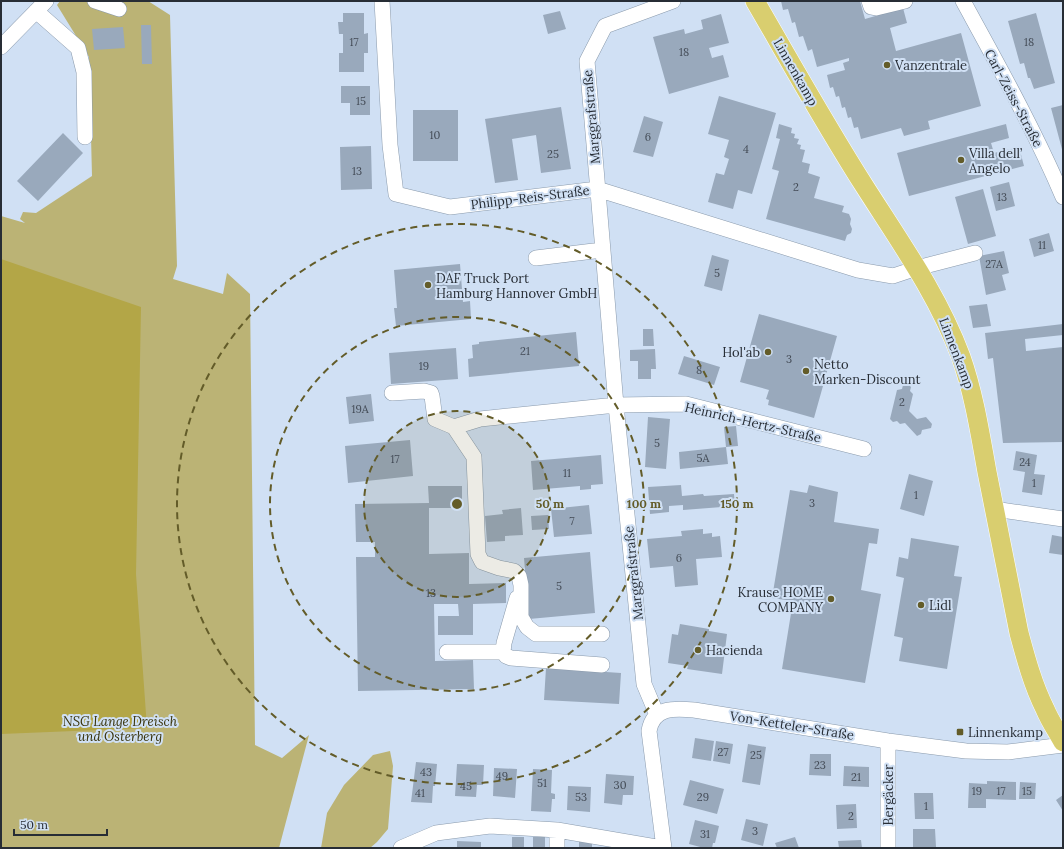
<svg xmlns="http://www.w3.org/2000/svg" width="1064" height="849" viewBox="0 0 1064 849" font-family="Lora,serif">
	<style>
		.green { fill: #bbb375 }
		.forest { fill: #b3a647 }
		.building { fill: #99a9bc }
		.lines { fill: none; stroke-linecap: round; stroke-linejoin: round }
		.minor-casing { stroke: #8a9aac; stroke-width: 16 }
		.major-casing { stroke: #fff; stroke-width: 20 }
		.minor { stroke: #fff; stroke-width: 15 }
		.major { stroke: #d9ce6f; stroke-width: 19 }
		.ring { fill: none; stroke: #635c29; stroke-width: 2; stroke-dasharray: 7 5 }
		.poi-dot { fill: #635c29; stroke: #d0e0f4; stroke-width: 1.5 }
		.labels { text-anchor: middle; stroke-width: 4; stroke-linejoin: round; paint-order: stroke }
		.number-label { font-size: 11px; fill: #444c57 }
		.poi-label { font-size: 13px; fill: #272d35; stroke: #d0e0f4; text-anchor: start }
		.street-label { font-size: 13px; fill: #272d35; stroke: #d0e0f4 }
		.park-label { font-size: 13px; font-style: italic; fill: #383209; stroke: #d0e0f4 }
		.centre { fill: #635c29; stroke: #d0e0f4; stroke-width: 2 }
		.ring-label { font-size: 12px; text-anchor: middle; font-weight: bold; fill: #635c29; stroke: #d0e0f4; stroke-width: 4; stroke-linejoin: round; paint-order: stroke }
	</style>
	<rect width="100%" height="100%" fill="#d0e0f4"/>
	<path class="green" d="M60,1H148L170,15L177,266L173,279L223,294L227,273L250,294L255,745L282,758L309,735L279,848H1V216L25,223L20,219L23,212L36,213L92,176L89,57L57,5Z
		M390,751L393,766L388,829L377,842L370,848H321L327,813L344,785L373,755Z"/>
	<path class="forest" d="M1,259L141,307L136,574L147,728L1,734Z"/>
	<path class="building" d="M781,1H860L865,19L903,8L907,23L890,28L896,51L961,33L981,106L928,121L930,129L904,136L901,128L861,139L858,127L854,128L851,117L848,118L845,107L842,108L839,96L836,97L833,87L830,88L827,75L845,70L843,63L849,61V58L817,67L812,49L808,51L803,36L799,37L795,22L792,23L788,9L783,10Z
		M560,11L566,29L548,34L543,15Z
		M343,13H364V34L368,33V53H364V72H339V53H343V34H339L338,22H343Z
		M1036,13L1055,83L1034,89L1030,78H1028L1024,63L1020,64L1008,21Z
		M721,14L729,43L709,48L712,58L723,55L729,77L669,94L653,37L684,29L685,34L703,29L701,20Z
		M141,25H151L152,64H142Z
		M123,27L125,48L94,50L92,29Z
		M341,86H370V115H350V103H341Z
		M719,96L776,113L752,194L738,190L733,209L708,202L716,173L724,175L729,159L724,157L729,140L708,134Z
		M1063,105V153L1051,108Z
		M561,107L571,169L541,173L536,135L512,139L518,180L495,183L485,119Z
		M413,110H458V161H413Z
		M644,116L663,122L653,157L633,152Z
		M779,124L792,128L791,133L795,134L794,138L799,139L797,144L801,145L800,149L805,150L802,162L810,164L808,173L820,177L814,198L844,206L842,212L849,214L851,219L850,224L852,229L851,233L847,235L845,241L766,219L779,171L772,169L780,139L776,138Z
		M1006,124L1009,138L991,143L994,153L1019,147L1024,166L909,196L897,153Z
		M63,133L83,153L38,201L17,181Z
		M371,146L372,189L341,190L340,147Z
		M1009,182L1015,206L996,211L990,187Z
		M983,189L996,236L968,244L955,197Z
		M1049,233L1054,251L1034,257L1029,239Z
		M1004,251L1009,273L1002,275L1006,290L986,295L979,256Z
		M712,255L729,260L722,291L704,286Z
		M460,264L463,302L470,301L471,319L396,326L394,308H397L394,270Z
		M987,304L991,326L973,328L969,306Z
		M759,314L837,336L814,418L768,405L769,400L766,399L769,390L740,382Z
		M1063,324V335L1025,339L1026,351L1063,347V442L1003,443L993,358L988,359L985,333Z
		M643,329H653L654,346H643Z
		M576,332L579,366L469,377L468,359L473,358L472,345L479,344V342Z
		M456,348L458,379L391,384L389,353Z
		M655,349L656,369H651V379H638V361H630V350Z
		M684,356L720,367L714,385L678,374Z
		M908,384L911,387L910,391L913,394L909,411L917,419L926,417L932,424L931,428L922,430L921,434L917,436L905,423L900,424L897,421L893,422L890,419L897,390L902,389L903,385Z
		M371,394L374,421L349,424L346,397Z
		M648,417L670,419L666,469L645,467Z
		M736,426L738,446L726,447L724,427Z
		M410,440L413,476L348,483L345,446Z
		M726,447L728,464L680,469L679,452Z
		M1016,451L1037,455L1034,474L1045,475L1042,495L1022,492L1025,472L1013,470Z
		M601,455L603,484L591,485V489L580,490V486L533,490L531,461Z
		M909,474L933,481L924,516L900,509Z
		M681,485L682,496L703,494L704,496L734,494L735,506L683,510V505L669,506V512L650,514L648,487Z
		M809,485L838,492L834,522L879,529L877,544L869,543L861,590L881,594L865,683L782,669L793,601L772,598L790,490L807,493Z
		M428,486H462V508H429V554L469,553V584L506,583V603L473,604V635H438V616H459L458,604H434L435,661L473,660L474,689L358,691L356,557H375V542H356L355,504L429,503Z
		M589,505L592,534L554,537L551,509Z
		M521,508L523,535L505,536V541L487,542L485,516L503,514L502,510Z
		M548,515L549,529L532,530L531,516Z
		M703,529V534L712,533V537L720,536L722,557L696,559L698,585L675,587L673,566L650,568L647,539L682,536L681,531Z
		M1052,535L1063,537V555L1049,553Z
		M911,538L959,546L954,576L962,577L947,669L899,661L903,638L894,636L904,578L896,576L899,557L908,559Z
		M590,552L595,613L529,619L524,558Z
		M680,624L709,629V631L727,634L722,674L687,669L688,666L668,663L672,634L678,635Z
		M546,668L621,673L619,704L544,700Z
		M695,738L714,741L711,761L692,758Z
		M716,741L733,744L730,764L713,761Z
		M748,744L766,747L760,785L742,782Z
		M810,754H831V776L809,775Z
		M416,762L437,764L435,786H433L432,803L411,802Z
		M457,764L484,765L483,785H477L476,797L455,796Z
		M844,766L869,767V787L843,786Z
		M494,768L517,769L515,798L493,796Z
		M533,769L552,770L551,793L555,794V799H552L551,812L531,811Z
		M606,774L634,776L633,795H623L622,805L604,803Z
		M690,780L724,789L717,814L683,805Z
		M987,781L1016,782V800L986,799V808H968L969,783L987,784Z
		M1020,782L1036,783L1035,799H1019Z
		M568,786L591,787L590,812L567,810Z
		M914,793H933L934,819H915Z
		M1063,795V811L1056,800Z
		M856,804L857,828L837,829L836,805Z
		M746,819L768,824L763,846L741,840Z
		M695,820L719,826L715,843H713L712,848H704L689,844Z
		M913,829H935L936,847L913,848Z
		M512,837H524V848H512Z
		M533,837H545V848H533Z
		M795,837L799,848H777L775,843Z
		M579,840L592,842V848H579Z
		M861,840L862,848H839L838,841Z
		M457,841L481,842V848H457Z"/>
	<g class="lines">
		<g class="minor-casing">
			<path id="minor" d="M95,1L119,9
				M382,1L390,145L396,194L450,207L597,189L858,270L893,276L917,268L975,253
				M869,1L871,7L876,8L905,1
				M963,1C998,65 1034,129 1063,197
				M36,11L78,48L84,72L85,137
				M1,47L46,1
				M536,258L602,250
				M392,393L424,391L431,393L432,396L435,419L454,427L474,457L478,554L482,562L499,568L514,571L519,576L521,585V617L527,627L536,634H602
				M454,427L480,419L616,405L686,404L864,449
				M994,509L1063,519
				M517,598L504,643L503,652L506,656L511,658L602,665
				M447,652H503
				M657,715L644,684L616,405L587,61L605,26L673,1
				M557,830V848
				M401,848L436,833L490,826L557,830L662,848
				M664,848L649,731C653,707 674,708 694,710L888,741L966,751L1008,752L1063,745
				M888,848V741"/>
		</g>
		<g class="major-casing">
			<path id="major" d="M755,1C791,63 826,126 865,187C900,242 938,295 961,357C974,394 980,433 987,472C998,526 1008,579 1019,633C1026,659 1033,685 1045,709C1050,721 1057,731 1063,742"/>
		</g>
		<use href="#minor" class="minor"/>
		<use href="#major" class="major"/>
	</g>
	<circle cx="457" cy="504" r="93" fill="#635c29" fill-opacity=".12"/>
	<g class="ring">
		<circle cx="457" cy="504" r="93"/>
		<circle cx="457" cy="504" r="187"/>
		<circle cx="457" cy="504" r="280"/>
	</g>
	<g class="poi-dot">
		<circle cx="887" cy="65" r="4"/>
		<circle cx="961" cy="160" r="4"/>
		<circle cx="428" cy="285" r="4"/>
		<circle cx="768" cy="352" r="4"/>
		<circle cx="806" cy="371" r="4"/>
		<circle cx="831" cy="599" r="4"/>
		<circle cx="921" cy="605" r="4"/>
		<circle cx="698" cy="650" r="4"/>
		<rect x="956" y="728" width="8" height="8" rx="2"/>
	</g>
	<g class="labels">
		<g class="number-label">
			<text x="354" y="46">17</text>
			<text x="1029" y="46">18</text>
			<text x="684" y="56">18</text>
			<text x="361" y="105">15</text>
			<text x="435" y="139">10</text>
			<text x="648" y="141">6</text>
			<text x="746" y="153">4</text>
			<text x="553" y="158">25</text>
			<text x="357" y="175">13</text>
			<text x="796" y="191">2</text>
			<text x="1002" y="201">13</text>
			<text x="1042" y="249">11</text>
			<text x="994" y="268">27A</text>
			<text x="717" y="277">5</text>
			<text x="525" y="355">21</text>
			<text x="789" y="363">3</text>
			<text x="424" y="370">19</text>
			<text x="699" y="374">8</text>
			<text x="902" y="406">2</text>
			<text x="360" y="413">19A</text>
			<text x="657" y="447">5</text>
			<text x="703" y="462">5A</text>
			<text x="395" y="463">17</text>
			<text x="1025" y="466">24</text>
			<text x="567" y="477">11</text>
			<text x="1034" y="487">1</text>
			<text x="916" y="499">1</text>
			<text x="812" y="507">3</text>
			<text x="572" y="525">7</text>
			<text x="679" y="562">6</text>
			<text x="559" y="590">5</text>
			<text x="431" y="597">13</text>
			<text x="723" y="756">27</text>
			<text x="756" y="759">25</text>
			<text x="820" y="769">23</text>
			<text x="426" y="776">43</text>
			<text x="502" y="780">49</text>
			<text x="856" y="781">21</text>
			<text x="542" y="787">51</text>
			<text x="620" y="789">30</text>
			<text x="466" y="790">45</text>
			<text x="977" y="795">19</text>
			<text x="1001" y="795">17</text>
			<text x="1027" y="795">15</text>
			<text x="420" y="797">41</text>
			<text x="581" y="801">53</text>
			<text x="703" y="801">29</text>
			<text x="926" y="810">1</text>
			<text x="851" y="820">2</text>
			<text x="755" y="835">3</text>
			<text x="705" y="838">31</text>
		</g>
		<g class="poi-label">
			<text x="895" y="70">Vanzentrale</text>
			<text x="969" y="158">Villa dell’<tspan x="969" dy="15">Angelo</tspan></text>
			<text x="436" y="283">DAF Truck Port<tspan x="436" dy="15">Hamburg Hannover GmbH</tspan></text>
			<text x="760" y="357" text-anchor="end">Hol'ab</text>
			<text x="814" y="369">Netto<tspan x="814" dy="15">Marken-Discount</tspan></text>
			<text x="823" y="597" text-anchor="end">Krause HOME<tspan x="823" dy="15">COMPANY</tspan></text>
			<text x="929" y="610">Lidl</text>
			<text x="706" y="655">Hacienda</text>
			<text x="968" y="737">Linnenkamp</text>
		</g>
		<g class="street-label">
			<text transform="translate(796 72) rotate(60)" y="5">Linnenkamp</text>
			<text transform="translate(1014 98) rotate(62)" y="5">Carl-Zeiss-Straße</text>
			<text transform="translate(591 117) rotate(-95)" y="5">Marggrafstraße</text>
			<text transform="translate(530 197) rotate(-7)" y="5">Philipp-Reis-Straße</text>
			<text transform="translate(957 353) rotate(69)" y="5">Linnenkamp</text>
			<text transform="translate(753 422) rotate(13)" y="5">Heinrich-Hertz-Straße</text>
			<text transform="translate(633 573) rotate(-96)" y="5">Marggrafstraße</text>
			<text transform="translate(792 725) rotate(9)" y="5">Von-Ketteler-Straße</text>
			<text transform="translate(888 795) rotate(-90)" y="5">Bergäcker</text>
		</g>
		<g class="park-label">
			<text x="120" y="726">NSG Lange Dreisch<tspan x="120" dy="15">und Osterberg</tspan></text>
		</g>
	</g>
	<circle cx="457" cy="504" r="6" class="centre"/>
	<g class="ring-label">
		<text x="550" y="508">50 m</text>
		<text x="644" y="508">100 m</text>
		<text x="737" y="508">150 m</text>
	</g>
	<rect width="1064" height="849" fill="none" stroke="#272d35" stroke-width="4"/>
	<path d="M14 829v6h93v-6" fill="none" stroke="#272d35" stroke-width="2"/>
	<text x="20" y="829" font-size="12" fill="#272d35" stroke="#d0e0f4" stroke-width="3" paint-order="stroke">50 m</text>
</svg>
